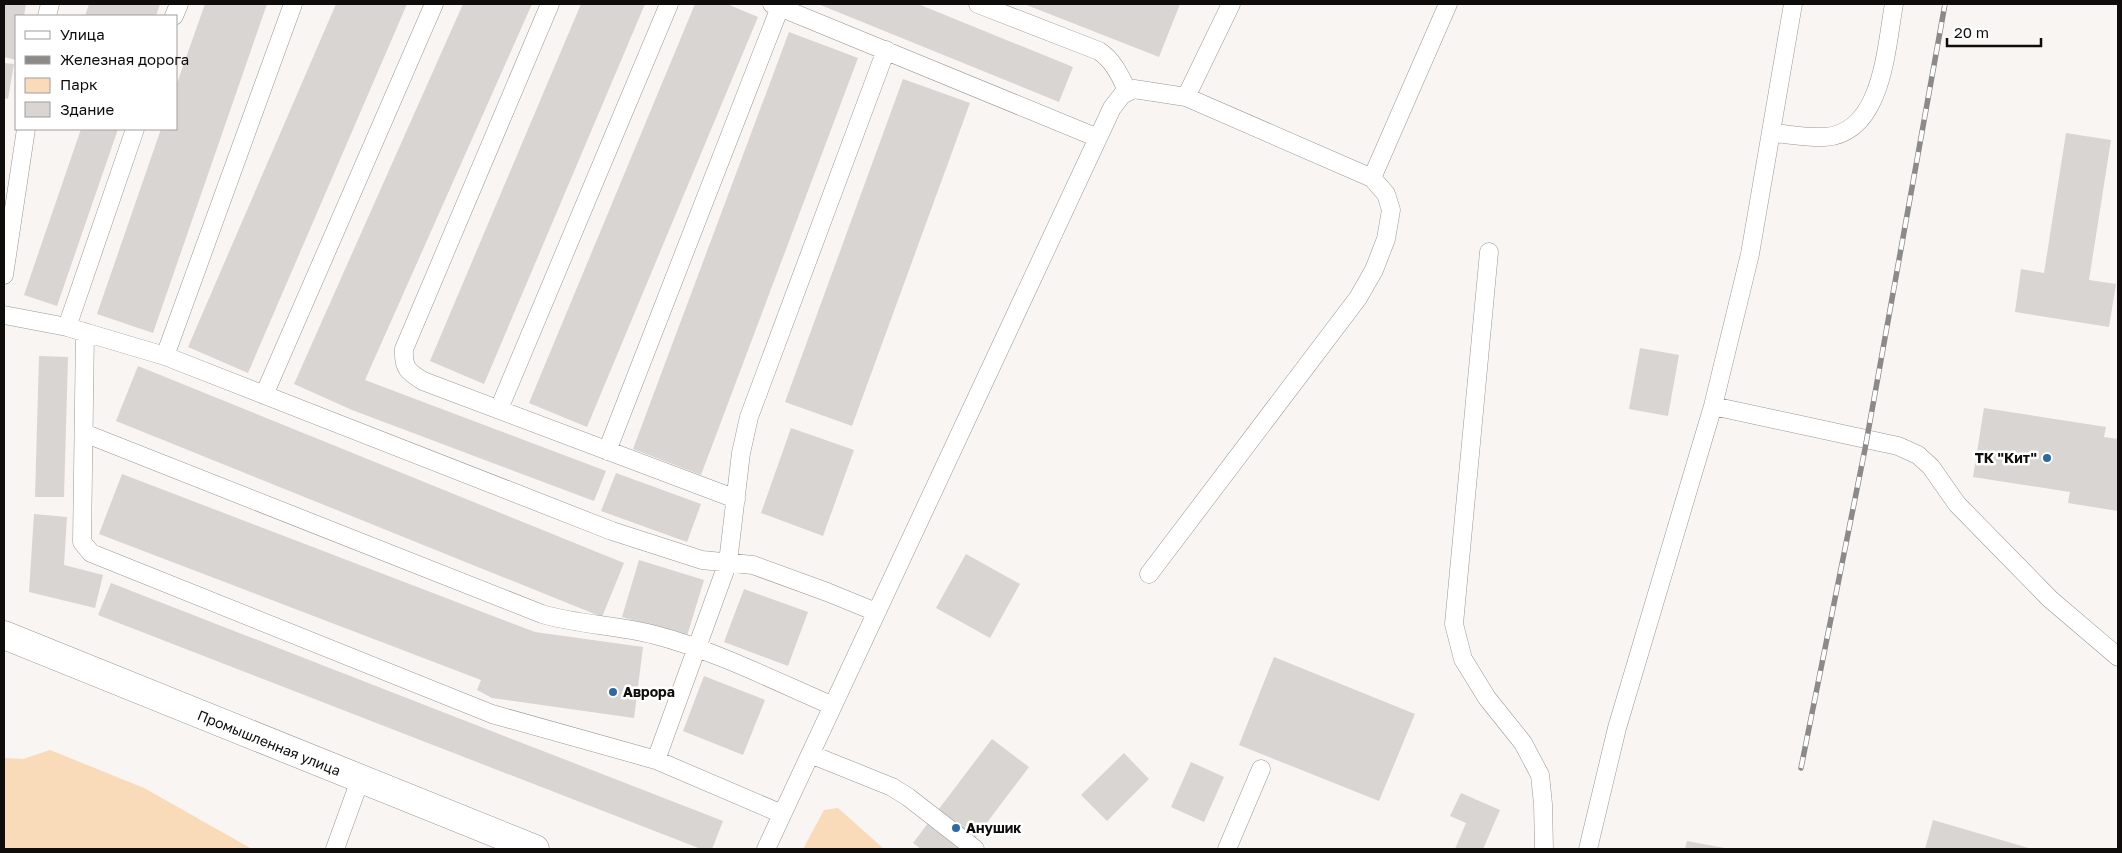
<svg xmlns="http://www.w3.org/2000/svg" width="2122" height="853" viewBox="0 0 2122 853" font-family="'Golos Text',sans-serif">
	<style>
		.green { fill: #f9dab9 }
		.building { fill: #d8d5d2 }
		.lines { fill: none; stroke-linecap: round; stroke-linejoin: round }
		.service-casing { stroke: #9b9896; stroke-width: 19 }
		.minor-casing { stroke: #9b9896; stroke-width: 29 }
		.service { stroke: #fff; stroke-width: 18 }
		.minor { stroke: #fff; stroke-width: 28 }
		.rail-casing { stroke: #8c8a88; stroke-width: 5.5 }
		.rail { stroke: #fff; stroke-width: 4; stroke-dasharray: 11; stroke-linecap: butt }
		.poi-dot { fill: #2d6aa1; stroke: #fff; stroke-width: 2 }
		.labels { text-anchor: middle; stroke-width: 5; stroke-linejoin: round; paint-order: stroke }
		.poi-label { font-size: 14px; font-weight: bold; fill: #0e0d0c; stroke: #fff; text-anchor: start }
		.street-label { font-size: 14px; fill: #0e0d0c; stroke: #fff }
	</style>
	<rect width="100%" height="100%" fill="#f8f5f2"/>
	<path class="green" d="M50,750L144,788L252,849H4V758L23,759Z
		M838,808L884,849H803L824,810Z"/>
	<path class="building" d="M4,4H26L24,16H16V60L4,57Z
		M89,4H160L156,16H85Z
		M205,4H267L153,333L97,314L161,129H176V86Z
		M336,4H407L248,373L188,347Z
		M463,4H532L365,380L606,471L594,501L352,410L294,384Z
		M581,4H645L484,384L430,361Z
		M695,4H727L758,17L587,427L529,403Z
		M818,4H918L1073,67L1059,102Z
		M1024,4H1180L1159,57Z
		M789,32L858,58L701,475L633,449Z
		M4,63L14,64L8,99L4,98Z
		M903,79L970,103L852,426L785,402Z
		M81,129H118L57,306L24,295Z
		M2066,133L2111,140L2089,280L2116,284L2109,327L2015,312L2021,269L2044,273Z
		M1640,348L1679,355L1668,416L1629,409Z
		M39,356L68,357L64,497H35Z
		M138,366L624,563L602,617L116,421Z
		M1984,408L2106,427L2104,437L2118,439V511L2068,503L2070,492L1973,477Z
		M791,428L854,450L823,536L761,513Z
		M616,473L701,504L687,542L601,511Z
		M122,474L535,632L643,647L634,718L492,698L477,690L481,680L99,534Z
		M34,514L67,517L64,565L103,575L95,608L29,592Z
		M966,554L1020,584L990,638L936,608Z
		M639,560L704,580L687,636L622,617Z
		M111,583L723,821L712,849H701L98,615Z
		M744,589L808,612L788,666L724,642Z
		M1274,657L1415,714L1379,801L1239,745Z
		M704,676L765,700L743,755L683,731Z
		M992,739L1029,767L967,849H921L913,843Z
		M1124,753L1149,779L1107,821L1081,795Z
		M1191,762L1224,777L1204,822L1171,807Z
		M1461,793L1500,810L1483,849H1455L1466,823L1450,816Z
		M1933,820L2032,849H1925Z
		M1687,841L1725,848V849H1685Z"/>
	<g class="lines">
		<g class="service-casing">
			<path id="service" d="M550,4L404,349C403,368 408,372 423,381L736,499
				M772,4L1098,138
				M978,4L1099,51C1114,61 1120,76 1128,92
				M47,16L50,4
				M174,16L179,4
				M1771,133C1788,134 1807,138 1825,137C1883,133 1886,47 1894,4
				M1372,178L1448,4
				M1489,252L1454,624L1463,659L1487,698L1523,743L1540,775L1543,804L1544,849
				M4,275L26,129
				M4,315L67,327L165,356L612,531L702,560L753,565L827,592L876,612
				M67,327L135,129
				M85,332L82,542L91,553L492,714L656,760L782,814
				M165,356L293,4
				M264,395L434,4
				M1713,406L1898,446L1918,455L1931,467L1957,504L2050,599L2118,657
				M499,409L669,4
				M84,433L542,614C579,625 618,625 655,635C714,650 777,682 833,706
				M607,451L780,7
				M1149,574L1358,298L1374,270L1386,239L1391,210L1386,194L1372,178L1186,97
				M810,754L892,787L908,797L975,849
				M656,760L728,562L741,453L749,417L886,50
				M335,849L360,780
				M766,849L1112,108L1122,95L1134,89L1186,97L1231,4
				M1227,849L1261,769
				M1588,849L1617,728L1713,406L1750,254L1793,4"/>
		</g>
		<g class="minor-casing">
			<path id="minor" d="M4,635L535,849"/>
		</g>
		<use href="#service" class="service"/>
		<use href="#minor" class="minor"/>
		<g class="rail-casing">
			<path id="rail" d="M1801,768L1865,449L1945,4"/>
		</g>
		<use href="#rail" class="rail"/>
	</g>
	<g class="poi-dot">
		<circle cx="2047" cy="458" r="5"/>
		<circle cx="613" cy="692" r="5"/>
		<circle cx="956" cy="828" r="5"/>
	</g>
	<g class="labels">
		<g class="poi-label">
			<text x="2037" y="463" text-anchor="end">ТК "Кит"</text>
			<text x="623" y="697">Аврора</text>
			<text x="966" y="833">Анушик</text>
		</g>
		<g class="street-label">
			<text transform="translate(269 743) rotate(22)" y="5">Промышленная улица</text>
		</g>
	</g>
	<rect width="2122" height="853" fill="none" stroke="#0e0d0c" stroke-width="10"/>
	<rect x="15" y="15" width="162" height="115" fill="#ffffff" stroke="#9f9e9e"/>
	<rect x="25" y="31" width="25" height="8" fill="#ffffff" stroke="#9f9e9e"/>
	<text x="60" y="40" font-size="15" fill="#0e0d0c">Улица</text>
	<rect x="25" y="56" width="25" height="8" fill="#8c8a88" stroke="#9f9e9e"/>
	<text x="60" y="65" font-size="15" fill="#0e0d0c">Железная дорога</text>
	<rect x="25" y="78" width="25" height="15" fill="#f9dab9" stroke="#9f9e9e"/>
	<text x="60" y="90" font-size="15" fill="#0e0d0c">Парк</text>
	<rect x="25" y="102" width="25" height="15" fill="#d8d5d2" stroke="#9f9e9e"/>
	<text x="60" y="115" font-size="15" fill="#0e0d0c">Здание</text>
	<path d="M1947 38v8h94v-8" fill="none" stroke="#0e0d0c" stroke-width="2.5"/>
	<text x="1954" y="38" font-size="15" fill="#0e0d0c" stroke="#ffffff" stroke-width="4" paint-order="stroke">20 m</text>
</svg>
